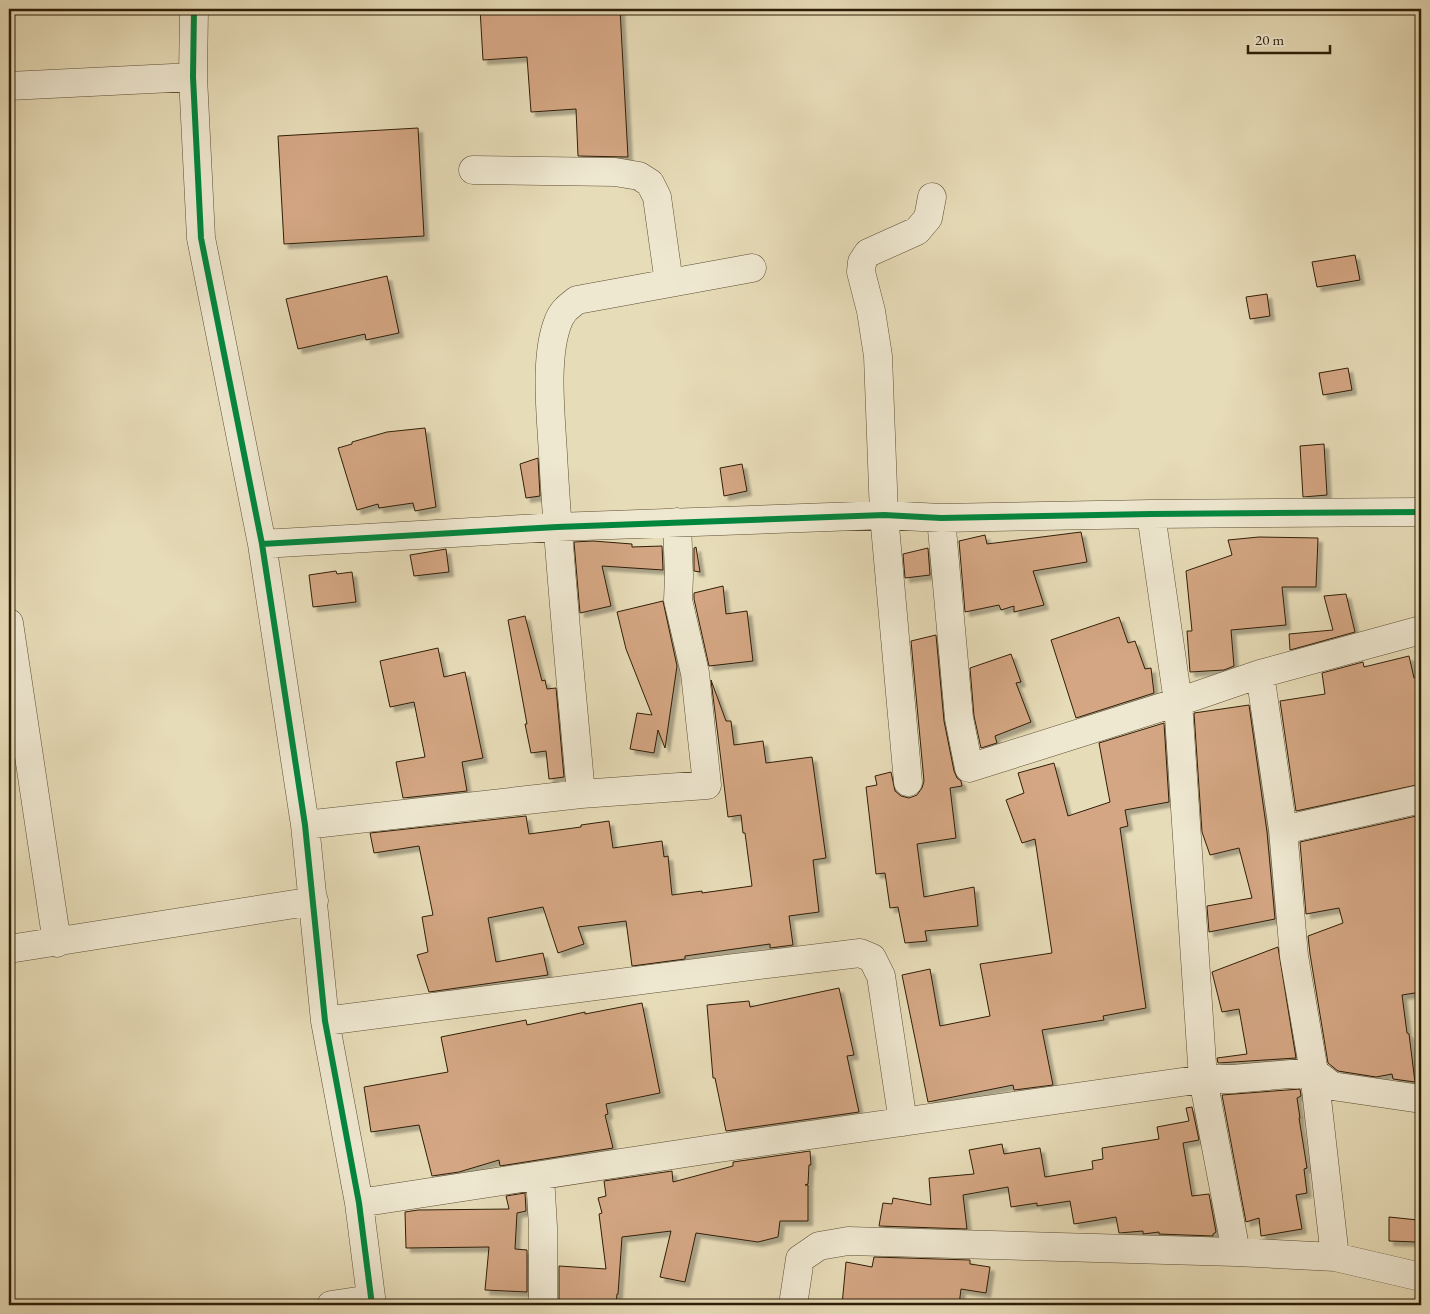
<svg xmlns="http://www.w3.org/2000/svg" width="1430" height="1314" viewBox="0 0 1430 1314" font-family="'EB Garamond',serif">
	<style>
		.building { fill: #d4a683; stroke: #2f1e07; filter: url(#shadow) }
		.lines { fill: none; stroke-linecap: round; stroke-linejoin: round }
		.minor-casing { stroke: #5d4e33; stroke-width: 29 }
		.minor { stroke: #efe8d1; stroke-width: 28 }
		.cycleway-casing { stroke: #efe8d1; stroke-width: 9 }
		.cycleway { stroke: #00873e; stroke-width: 6 }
	</style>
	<defs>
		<filter id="shadow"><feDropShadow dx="4.5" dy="4.5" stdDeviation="1" flood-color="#0004"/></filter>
	</defs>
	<rect width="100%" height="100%" fill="#e7dcb8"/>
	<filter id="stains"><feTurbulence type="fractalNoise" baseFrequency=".004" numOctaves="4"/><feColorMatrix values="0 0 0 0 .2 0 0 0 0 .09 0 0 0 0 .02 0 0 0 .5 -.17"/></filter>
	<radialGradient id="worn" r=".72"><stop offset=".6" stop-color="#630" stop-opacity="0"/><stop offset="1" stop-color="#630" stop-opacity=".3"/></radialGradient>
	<path class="building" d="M480,9H620L628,157L578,156L576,109L531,112L527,57L483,60Z
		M418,128L424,236L284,244L278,136Z
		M1355,255L1360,280L1317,287L1312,262Z
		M387,276L399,333L366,340L365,334L298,349L286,299Z
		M1267,294L1270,316L1250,319L1246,297Z
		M1348,368L1352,390L1323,395L1319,373Z
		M425,428L436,507L415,511L413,503L379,508L378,504L357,510L338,448L352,444V442L387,432Z
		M1324,444L1327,495L1303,497L1300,446Z
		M538,458L540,496L526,498L520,464Z
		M742,464L747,491L724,496L720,468Z
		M1081,532L1087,562L1033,571L1044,605L1014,612V606L1001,610L999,605L965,612L959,541L985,535L987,544Z
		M1259,537L1318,538L1316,587H1282L1286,625L1231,630L1234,666L1224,670L1190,672L1187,631H1192L1186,571L1232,555L1228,540Z
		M593,541L632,544V547L662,546L663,570L602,566L611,606L580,613L574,542Z
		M696,547L700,572L694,571V548Z
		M928,548L930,575L905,578L903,554Z
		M446,549L449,572L414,576L410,555Z
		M336,571L337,574L352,572L356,602L313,607L309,575Z
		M723,586L726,614L747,611L753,661L709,666L694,599V593Z
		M1346,594L1355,632L1290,650L1289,634L1333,630L1324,596Z
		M663,601L677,666L665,748L658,730L654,753L630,749L637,713L652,715L626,649L617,612Z
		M525,616L542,681L545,680L547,689L556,688L564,777L549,779L546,751L531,753L525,724H527L508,620Z
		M1119,617L1128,643L1135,641L1145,669L1151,668L1154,693L1076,718L1051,640Z
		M936,635L944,721L954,771L957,778L961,781L962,786L950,788L956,838L917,844L924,897L974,887L978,926L925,931L927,941L905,943L898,907L890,908L885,873L876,874L866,787L877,785L875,776L891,772L895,791L901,796L909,798L917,795L922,788L924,781L911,641Z
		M438,648L444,677L465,672L483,758L462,762L467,791L403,798L396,762L425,757L414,702L390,707L380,661Z
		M1011,654L1021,682L1016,683L1031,722L995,736L997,743L981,748L974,716L970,668Z
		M1409,656L1414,678L1421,675V784L1296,811L1280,701L1325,694L1322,673L1363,662L1364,667Z
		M711,680L726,721H731L734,745L763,741L766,763L812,757L826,858L813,860L819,912L789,916L793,945L770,948V944L685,956V959L632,966L626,921L578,927L584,944L558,953L543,907L488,918L496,962L543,953L548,975L429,992L417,955L428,952L422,917L433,915L419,846L374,853L370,833L526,816L529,834L581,827V825L609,821L613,848L662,841L664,857L668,856L672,895L702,891V893L752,886L745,833H743L741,815L728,817Z
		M1249,705L1267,832L1275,919L1209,932L1207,906L1252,898L1239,848L1210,855L1202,832L1194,713Z
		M1164,723L1169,802L1125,810L1128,826L1120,828L1146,1008L1103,1016L1104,1020L1042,1030L1053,1085L1014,1090L1013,1085L928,1102L902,975L930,969L940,1026L990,1016L980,964L1052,953L1035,839L1022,843L1006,800L1024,793L1018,773L1054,763L1068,816L1110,802L1099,743Z
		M1421,815V992L1402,995L1407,1033L1409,1034L1415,1082L1393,1079L1392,1074L1376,1077L1338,1071L1328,1063L1310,954L1308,936L1343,923L1339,908L1306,914L1300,842Z
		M1278,947L1296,1058L1218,1063L1217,1058L1247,1054L1239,1009L1222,1012L1212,972Z
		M839,988L854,1055L847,1056L859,1112L726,1131L715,1078H713L707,1005L749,1001L750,1007Z
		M642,1003L660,1093L606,1104L608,1114L605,1115L613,1148L500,1166L499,1160L459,1172L432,1176L419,1125L371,1132L364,1087L448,1072L441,1037L526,1020L527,1025L585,1012V1014Z
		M1300,1089L1301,1096L1297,1098L1300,1118H1299L1307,1168L1304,1169L1307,1193L1296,1195L1302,1229L1261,1236L1259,1218L1246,1222L1222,1095Z
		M1192,1107L1199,1140L1183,1143L1192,1196L1209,1194L1216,1232L1213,1234V1236L1159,1234V1232L1143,1234V1231L1119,1233L1116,1217L1074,1224L1070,1201L1037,1206V1203L1011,1207L1008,1187L963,1195L967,1229L879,1226L883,1203L892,1204L893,1198L931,1205L929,1178L974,1174L969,1150L1002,1144L1004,1154L1040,1148L1045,1177L1093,1169L1092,1161L1103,1159L1102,1148L1159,1139L1157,1127L1189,1121L1186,1108Z
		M810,1151L811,1165H809L808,1184L805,1185H808V1221H780L778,1237L758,1242L696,1233L685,1282L660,1277L671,1231L622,1237L618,1294H617L616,1305H559V1266L606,1269L599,1214L602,1213L598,1198L606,1196L604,1181L672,1171L673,1182L733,1166V1162Z
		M525,1193L526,1211L517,1213L515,1249L527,1250V1292L485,1290L489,1247L406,1248L405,1212L418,1210L509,1209L506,1196Z
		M1389,1217L1418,1220L1416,1242L1389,1241Z
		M874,1257L970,1260V1264L990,1267L986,1293L961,1289L959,1305H842L846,1262L872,1267Z"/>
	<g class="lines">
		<g class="minor-casing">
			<path id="minor" d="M194,9L193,77L201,238L262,544L305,825L325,1021L359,1203L372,1305
				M9,86L193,77
				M473,170L615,172L639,176L650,183L657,197L669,283
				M1151,514L1178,702L1203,1079L1236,1252
				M941,518L959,718L969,768L1178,702L1260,674L1421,630
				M262,544L557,527L884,515L941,518L1151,514L1421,512
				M9,623L57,943
				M1260,674L1283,830L1294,956L1314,1072L1335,1257
				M908,782L884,515L878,356L871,311L861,272L862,262L868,253L917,231L928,218L932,197
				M581,794C571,681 559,568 553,454C551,416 544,358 558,322C562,311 568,307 577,300L752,268
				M305,825L581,794L707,785L695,673L678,600L679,576L677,522
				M1283,830L1421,799
				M9,949L314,901
				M325,1021L735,968L860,953L872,958L881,976L903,1122
				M540,1176L543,1227V1305
				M359,1203L712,1149L1203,1079H1233L1314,1072L1332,1086L1421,1099
				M331,1305L371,1299
				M793,1305L800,1259L819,1246L848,1241L1236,1252L1335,1257L1421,1277"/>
		</g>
		<use href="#minor" class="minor"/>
		<g class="cycleway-casing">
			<path id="cycleway" d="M194,9L193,77L201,238L262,544L305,825L325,1021L359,1203L372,1305
				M262,544L557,527L884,515L941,518L1151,514L1421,512"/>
		</g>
		<use href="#cycleway" class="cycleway"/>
	</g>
	<rect width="1430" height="1314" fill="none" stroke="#e7dcb8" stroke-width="30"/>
	<rect x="10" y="10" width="1410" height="1294" fill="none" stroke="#2f1e07" stroke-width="2.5"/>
	<rect x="15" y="15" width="1400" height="1284" fill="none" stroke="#2f1e07"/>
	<path d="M1248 45v8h82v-8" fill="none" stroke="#2f1e07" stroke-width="2.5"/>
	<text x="1255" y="45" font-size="15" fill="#2f1e07" stroke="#efe8d1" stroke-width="4" paint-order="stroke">20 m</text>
	<rect width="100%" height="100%" filter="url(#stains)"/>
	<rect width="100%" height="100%" fill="url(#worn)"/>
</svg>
